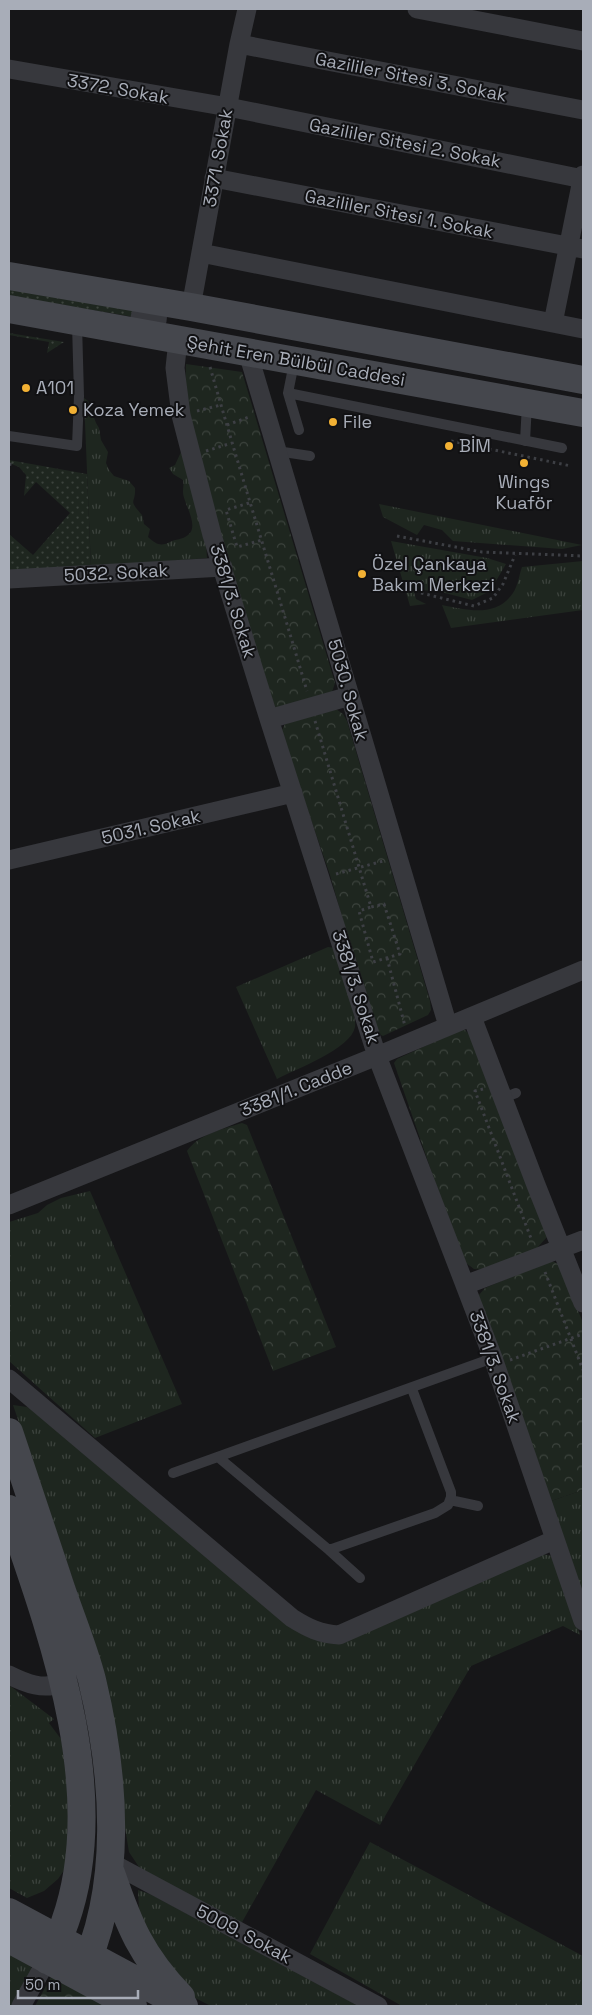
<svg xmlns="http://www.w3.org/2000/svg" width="592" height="2015" viewBox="0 0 592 2015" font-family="'Space Grotesk',sans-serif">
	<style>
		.grass { fill: url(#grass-tufts) }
		.forest { fill: url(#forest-crowns) }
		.garden { fill: url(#garden-dots) }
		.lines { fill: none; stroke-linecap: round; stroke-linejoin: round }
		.path { stroke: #3d3f44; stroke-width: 3; stroke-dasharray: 2.5 4; stroke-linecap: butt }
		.lane { stroke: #37383d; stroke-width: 10 }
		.street { stroke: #37383d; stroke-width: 19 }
		.secondary { stroke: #45474d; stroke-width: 28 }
		.poi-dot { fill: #f2b134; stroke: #111113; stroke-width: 2 }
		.labels { text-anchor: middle; stroke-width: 4; stroke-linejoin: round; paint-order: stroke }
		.street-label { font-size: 18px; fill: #a8adb8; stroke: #111113 }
		.poi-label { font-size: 18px; fill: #a8adb8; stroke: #111113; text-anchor: start }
	</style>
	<defs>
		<pattern id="grass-tufts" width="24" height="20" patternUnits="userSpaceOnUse" patternTransform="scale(1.25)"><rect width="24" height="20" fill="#1e261f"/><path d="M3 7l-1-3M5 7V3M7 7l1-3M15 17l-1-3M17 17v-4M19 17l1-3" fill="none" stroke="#3c433d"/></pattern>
		<pattern id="forest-crowns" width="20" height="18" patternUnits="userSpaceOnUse" patternTransform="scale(1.25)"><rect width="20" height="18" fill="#1e261f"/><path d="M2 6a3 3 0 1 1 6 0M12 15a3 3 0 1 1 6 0" fill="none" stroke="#3c433d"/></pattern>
		<pattern id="garden-dots" width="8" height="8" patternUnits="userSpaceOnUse" patternTransform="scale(1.25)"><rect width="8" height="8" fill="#1e261f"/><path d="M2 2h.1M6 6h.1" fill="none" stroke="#3c433d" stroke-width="1.8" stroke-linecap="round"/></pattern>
	</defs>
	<rect width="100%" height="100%" fill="#161618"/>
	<path class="grass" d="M84,398L88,401L96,423L99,428L101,440L108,452L106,463L109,470L114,476L129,481L135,488C136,505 127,498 142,515L144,524L150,529L148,537C157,545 161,547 172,541C178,539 185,539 190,533C198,523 183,502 183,492C183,487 184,485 183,480L173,474L169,468L175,465L181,452L206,543L207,558L91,568Z
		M379,504L582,545L562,549L453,541L442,530L424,525L417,535L383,517Z
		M391,541L487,558L506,564L490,591L472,600L441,592L413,589L416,599L426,604L410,606Z
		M583,561V610L451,628L442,605C467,610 496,618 513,593C518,586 519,575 522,567Z
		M328,947L335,948C339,963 357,1015 355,1027C351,1049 296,1069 277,1079L236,987Z
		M90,1191L182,1404L95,1438L9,1361V1222L38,1213L47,1205L61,1198Z
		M13,1405L27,1407L43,1415L311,1637L542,1554L552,1556L559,1565L580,1635L563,1626L471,1666L380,1825L316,1790L241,1924L143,1873L129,1852L100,1677L76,1589Z
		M583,1490V1604L551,1501Z
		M9,1685L54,1719L49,1723L61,1739L70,1794L67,1866L58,1879L44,1891L27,1898L9,1888Z
		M370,1842L583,1956V2006H402L310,1954Z
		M138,1890L150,1894L359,2006H211L195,1998L170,1966L153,1941L139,1911Z
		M9,1954L30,1965L33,1971L12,2006H9Z"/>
	<path class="forest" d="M186,364L242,372L335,683L332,692L276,711L218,536L185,395Z
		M336,709L343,714L347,721L430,1001L431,1010L428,1015L383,1036L375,1032L330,875L281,732L285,724Z
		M460,1030H465L469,1034L484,1067L546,1229L547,1237L536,1249L486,1270L474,1269L462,1260L394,1063L397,1059Z
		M242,1123L247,1125L336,1347L273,1371L187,1151C199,1134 223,1129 242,1123Z
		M547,1262H554L560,1265L583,1323V1490L551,1501L478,1296L485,1288Z
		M52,1975L110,2006H35Z"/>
	<path class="garden" d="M9,287L142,309L140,318L9,296Z
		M9,333L64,342L47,353L49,342L9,335Z
		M9,460L87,474L91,568L9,573V534L33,555L70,513L36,482L24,496L26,475L19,467L9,463Z"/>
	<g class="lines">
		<path class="path" d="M210,367C241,475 275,583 307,691
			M197,411L221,405
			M227,425L249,417
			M451,441L571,466
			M206,451L232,443
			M9,464L14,465
			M249,503L226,510L237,547L262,540
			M397,536L482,552L583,556
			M421,593L474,606L493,598L503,584L515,555
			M315,721L371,907L359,911L373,962L400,954L384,904L371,907
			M336,874L383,861
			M387,958L405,1026
			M483,1089L475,1091L532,1241
			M545,1272L583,1370
			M510,1360L583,1334"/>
		<path class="lane" d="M294,363L288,393L562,448
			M288,393L299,430
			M9,436L77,446L79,396L77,324
			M525,441L527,404
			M277,451L310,456
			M503,1098L516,1093
			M218,1457L329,1550L435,1513L448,1505L451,1497V1492L412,1389
			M173,1473L493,1358
			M450,1500L478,1506
			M329,1550L360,1578"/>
		<path class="street" d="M417,9L583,41
			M239,44L583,110
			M9,69L228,107L583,179
			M214,178L583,249
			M201,253L583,329
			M191,307L239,44L247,9
			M142,309L158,312L157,321L140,318Z
			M553,323L583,175
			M178,340L175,368L181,415L212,535L269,719L377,1056L493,1358L583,1621
			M248,353L448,1026
			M9,579L223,567
			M269,719L350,696
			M9,860L293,793
			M472,1017L536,1185L583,1303
			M9,1205L377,1056L583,970
			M465,1285L583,1240
			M9,1379L292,1618C308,1628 320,1634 339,1635L554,1540
			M9,1675C27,1684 43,1690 62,1683
			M110,1862L378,2006
			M21,2006L47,1960"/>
		<path class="secondary" d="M9,276L191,307L583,380
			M9,309L583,413
			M9,1432C25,1480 41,1528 57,1576C68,1611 83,1645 92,1680C115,1775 124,1888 80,1977
			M9,1509C52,1633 111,1792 65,1922C61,1935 53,1947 47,1960
			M111,1873C129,1925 141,1956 181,1997
			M9,1912L184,2006
			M9,1939L133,2006"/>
	</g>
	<g class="poi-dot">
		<circle cx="26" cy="388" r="5"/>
		<circle cx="73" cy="410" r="5"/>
		<circle cx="333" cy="422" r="5"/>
		<circle cx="449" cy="446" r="5"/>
		<circle cx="524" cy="463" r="5"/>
		<circle cx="362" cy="574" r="5"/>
	</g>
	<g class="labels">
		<g class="street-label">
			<text transform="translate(411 77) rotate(11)" y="6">Gazililer Sitesi 3. Sokak</text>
			<text transform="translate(118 89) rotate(10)" y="6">3372. Sokak</text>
			<text transform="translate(405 143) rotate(11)" y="6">Gazililer Sitesi 2. Sokak</text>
			<text transform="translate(218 158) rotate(-80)" y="6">3371. Sokak</text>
			<text transform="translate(399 214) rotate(11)" y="6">Gazililer Sitesi 1. Sokak</text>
			<text transform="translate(296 361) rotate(10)" y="6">Şehit Eren Bülbül Caddesi</text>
			<text transform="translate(116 573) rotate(-3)" y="6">5032. Sokak</text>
			<text transform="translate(233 601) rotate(73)" y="6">3381/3. Sokak</text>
			<text transform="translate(348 690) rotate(74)" y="6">5030. Sokak</text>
			<text transform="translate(151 827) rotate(-13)" y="6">5031. Sokak</text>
			<text transform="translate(356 987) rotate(72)" y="6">3381/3. Sokak</text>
			<text transform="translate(296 1089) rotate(-22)" y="6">3381/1. Cadde</text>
			<text transform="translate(495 1367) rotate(70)" y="6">3381/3. Sokak</text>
			<text transform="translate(244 1934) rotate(28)" y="6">5009. Sokak</text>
		</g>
		<g class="poi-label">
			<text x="36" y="394">A101</text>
			<text x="83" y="416">Koza Yemek</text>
			<text x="343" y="428">File</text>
			<text x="459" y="452">BİM</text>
			<text x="524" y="488" text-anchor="middle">Wings<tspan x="524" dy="21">Kuaför</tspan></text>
			<text x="372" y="570">Özel Çankaya<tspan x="372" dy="21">Bakım Merkezi</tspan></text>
		</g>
	</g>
	<rect width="592" height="2015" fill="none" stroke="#a8adb8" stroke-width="20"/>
	<path d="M18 1990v8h120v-8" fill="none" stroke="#a8adb8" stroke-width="2.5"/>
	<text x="25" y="1990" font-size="15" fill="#a8adb8" stroke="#111113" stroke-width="4" paint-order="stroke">50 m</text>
</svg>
